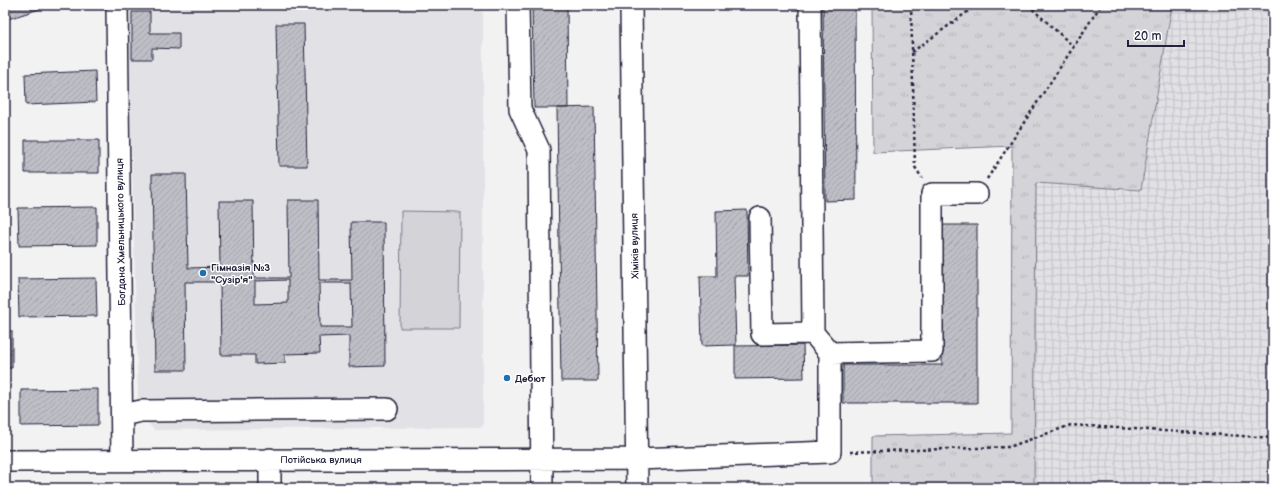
<svg xmlns="http://www.w3.org/2000/svg" width="1278" height="493" viewBox="0 0 1278 493" font-family="'Balsamiq Sans',sans-serif">
	<style>
		.built { fill: #e2e2e6 }
		.industrial { fill: url(#industrial-grid) }
		.grass { fill: url(#grass-tufts); stroke: #7a7a8a }
		.pitch { fill: #d3d3d8; stroke: #7a7a8a }
		.building { fill: url(#building-hatch); stroke: #22223b; fill-rule: evenodd }
		.lines { fill: none; stroke-linecap: round; stroke-linejoin: round }
		.minor-casing { stroke: #22223b; stroke-width: 24 }
		.path { stroke: #22223b; stroke-width: 2.5; stroke-dasharray: 3 3; stroke-linecap: butt }
		.minor { stroke: #fff; stroke-width: 21 }
		.poi-dot { fill: #1f6fb2; stroke: #fff; stroke-width: 1.5 }
		.labels { text-anchor: middle; stroke-width: 3; stroke-linejoin: round; paint-order: stroke }
		.street-label { font-size: 10px; fill: #22223b; stroke: #fff }
		.poi-label { font-size: 10px; font-weight: bold; fill: #22223b; stroke: #fff; text-anchor: start }
	</style>
	<defs>
		<pattern id="industrial-grid" width="8" height="8" patternUnits="userSpaceOnUse"><rect width="8" height="8" fill="#e2e2e6"/><path d="M0 4h8M4 0v8" fill="none" stroke="#c2c2c6"/></pattern>
		<pattern id="grass-tufts" width="24" height="20" patternUnits="userSpaceOnUse"><rect width="24" height="20" fill="#d3d3d8"/><path d="M3 7l-1-3M5 7V3M7 7l1-3M15 17l-1-3M17 17v-4M19 17l1-3" fill="none" stroke="#b5b5ba"/></pattern>
		<pattern id="building-hatch" width="6" height="6" patternUnits="userSpaceOnUse"><rect width="6" height="6" fill="#bebec6"/><path d="M-1 1l2-2M0 6l6-6M5 7l2-2" fill="none" stroke="#a3a3ab"/></pattern>
	</defs>
	<rect width="100%" height="100%" fill="#f2f2f3"/>
	<filter id="ink" filterUnits="userSpaceOnUse"><feTurbulence type="fractalNoise" baseFrequency=".025" numOctaves="2"/><feDisplacementMap in="SourceGraphic" scale="8" xChannelSelector="R" yChannelSelector="G"/><feConvolveMatrix kernelMatrix="1 2 1 2 8 2 1 2 1" color-interpolation-filters="sRGB"/></filter>
	<g filter="url(#ink)">
		<path class="built" d="M128,5H474L483,13V427L154,430L144,419L138,401Z
			M434,483V488H38V484Z"/>
		<path class="industrial" d="M1172,5H1273V488H1034L1036,182L1141,190Z"/>
		<path class="grass" d="M872,5H1172L1141,190L1036,183L1034,488H873V436L1011,433L1012,146L873,152Z"/>
		<path class="pitch" d="M401,211L460,212L459,328H400Z"/>
		<path class="building" d="M5,5H52L5,20Z
			M532,5H567L568,108H534Z
			M670,5H704V7L671,8Z
			M823,5H855L856,200L825,201Z
			M132,12H150V33H179V49L152,48V59H132Z
			M276,24H304L307,166H279Z
			M95,71L96,102L26,105L25,74Z
			M594,107L598,381H561L557,108Z
			M25,140H99V173H25Z
			M152,174H186L188,268L220,267L219,201H253L254,278H289L288,200H318L319,280H352L351,222H384L385,366L349,367V336L319,337L320,353L285,354V363L255,364V355H221L220,282H185L186,370H155ZM288,280V303L255,304V281ZM319,283H351L352,327H320Z
			M97,207V245L19,246L18,208Z
			M747,210L748,276H734L736,346L803,345L804,378L735,379V345L702,346L700,276H717L716,211Z
			M942,225H977V403H843V365H942Z
			M96,278L97,316L19,317L18,279Z
			M5,331H12V368H5Z
			M98,389V425L21,426V390Z"/>
		<g class="lines">
			<g class="minor-casing">
				<path id="minor" d="M117,5L122,459
					M518,5L520,109L539,150L542,488
					M631,5L637,488
					M810,5L813,333
					M830,353L932,351V194H977
					M122,415L141,411L387,409
					M5,461L637,459L830,452V353L813,333L762,334L760,218
					M270,488V459"/>
			</g>
			<path class="path" d="M911,5L915,167L922,178
				M1028,5L1073,46
				M912,52L977,5
				M987,179L1101,5
				M850,452L1009,447L1071,425L1273,438"/>
			<use href="#minor" class="minor"/>
		</g>
	</g>
	<g class="poi-dot">
		<circle cx="203" cy="273" r="4"/>
		<circle cx="507" cy="378" r="4"/>
	</g>
	<g class="labels">
		<g class="street-label">
			<text transform="translate(120 232) rotate(-91)" y="4">Богдана Хмельницького вулиця</text>
			<text transform="translate(634 246) rotate(-91)" y="4">Хіміків вулиця</text>
			<text x="321" y="463">Потійська вулиця</text>
		</g>
		<g class="poi-label">
			<text x="211" y="271">Гімназія №3<tspan x="211" dy="12">"Сузір'я"</tspan></text>
			<text x="515" y="382">Дебют</text>
		</g>
	</g>
	<rect width="1278" height="493" fill="none" stroke="#fff" stroke-width="20"/>
	<rect x="10" y="10" width="1258" height="473" fill="none" stroke="#22223b" stroke-width="1.5" filter="url(#ink)"/>
	<path d="M1128 40v6h56v-6" fill="none" stroke="#22223b" stroke-width="2"/>
	<text x="1134" y="40" font-size="12" fill="#22223b" stroke="#ffffff" stroke-width="3" paint-order="stroke">20 m</text>
</svg>
